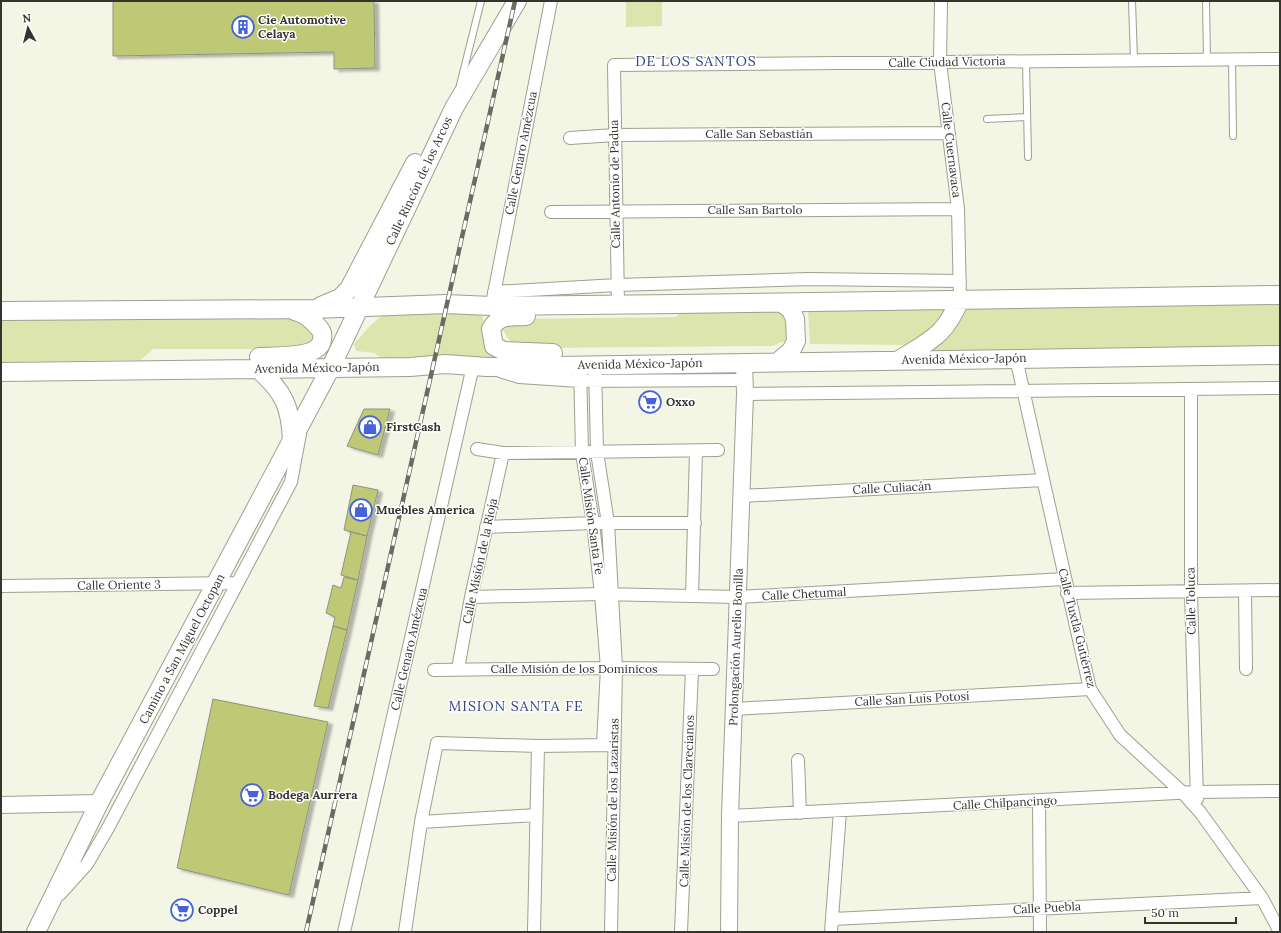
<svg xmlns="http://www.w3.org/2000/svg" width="1281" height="933" viewBox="0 0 1281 933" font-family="Lora,serif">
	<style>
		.green { fill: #dde5ae }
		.building { fill: #bfc974; stroke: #909283; filter: url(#shadow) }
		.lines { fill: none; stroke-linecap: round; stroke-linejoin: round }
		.lane-casing { stroke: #9da090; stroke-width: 8 }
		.street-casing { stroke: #9da090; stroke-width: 14 }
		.secondary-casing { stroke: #9da090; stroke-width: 18 }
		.primary-casing { stroke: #9da090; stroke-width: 20 }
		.lane { stroke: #fff; stroke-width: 6 }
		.street { stroke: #fff; stroke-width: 12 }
		.secondary { stroke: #fff; stroke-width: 16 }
		.primary { stroke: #fff; stroke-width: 18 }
		.rail-casing { stroke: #6a6b61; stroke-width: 4.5 }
		.rail { stroke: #fff; stroke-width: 3; stroke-dasharray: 9; stroke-linecap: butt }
		.labels { text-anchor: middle; stroke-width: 3; stroke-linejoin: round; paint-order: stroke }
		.poi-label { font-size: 12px; font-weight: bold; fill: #34352e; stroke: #fff; text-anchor: start }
		.street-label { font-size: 12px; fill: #34352e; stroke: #fff }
		.quarter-label { font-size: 14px; letter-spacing: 1px; fill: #32447e; stroke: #fff }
	</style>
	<defs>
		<filter id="shadow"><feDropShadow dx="4.5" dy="2.5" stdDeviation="1" flood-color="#0004"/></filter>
	</defs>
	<rect width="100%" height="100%" fill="#f3f6e5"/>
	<path class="green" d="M626,1H662V26L626,27Z
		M1280,302V347L955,351L930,350L965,307Z
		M949,306C940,325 924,336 905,345L810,344L808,309Z
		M777,309L783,312C788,322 790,331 785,341L772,346L535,348L511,343L501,327L514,319L676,317L682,310Z
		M482,313L485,327L502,357L383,359L374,353L356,351L354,344L369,327L382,315Z
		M290,314L313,333L315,342L305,349H153L141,360L1,362V321Z"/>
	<path class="building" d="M113,1H374L375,68L334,69V52L113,56Z
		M364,409H390L378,455L347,446Z
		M353,485L378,490L367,536L344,530Z
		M351,532L367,536L358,580L341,575Z
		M344,577L358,580L347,630L333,626L335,617L326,613L333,585L341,588Z
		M333,626L347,630L328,708L314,706Z
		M213,699L328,722L289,895L177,868Z"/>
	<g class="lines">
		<g class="lane-casing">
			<path id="lane" d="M1132,1L1134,60
				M1206,1L1207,60
				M1232,59L1233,136
				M1026,61L1028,157
				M460,85L481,1
				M987,119L1027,117"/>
		</g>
		<g class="street-casing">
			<path id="street" d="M941,1L940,62L958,209L960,299
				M570,138L615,135L949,133
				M551,212L958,209
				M494,292L617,285L809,279L960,281
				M493,299L551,1
				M618,304L614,65L1280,59
				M1016,358L1090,689L1120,735L1183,793L1200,812L1262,898L1280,932
				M580,364L582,453L593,523L601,594L607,668L603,744
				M595,364L597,452L608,523L616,668L611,932
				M500,371L519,377L580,381L744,380
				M1191,389V593L1197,799
				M745,394L1280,388
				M477,449L503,453L718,450
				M741,496L1043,480
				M486,527L593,523H695
				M1,586L237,583
				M1245,591L1246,669
				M1067,593L1280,590
				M692,596L696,451
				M471,597L601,594L738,597L1064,579
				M458,669L471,597L503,453
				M434,670L607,668L713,669
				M734,709L1090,689
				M798,760L800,813
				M1039,801L1040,932
				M730,816L1196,792L1280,791
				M421,822L536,815
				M60,894L87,864L108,828L291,482L300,434
				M832,919L1262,898
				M344,932L473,366
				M405,932L421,822L437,743L538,746L610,745
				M534,932L538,746
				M681,932L692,670
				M831,932L840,811"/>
		</g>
		<g class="secondary-casing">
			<path id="secondary" d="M1,805L99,803
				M729,932L730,816L745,394L744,362"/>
		</g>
		<g class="primary-casing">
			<path id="primary" d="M321,306L340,298L349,289L415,163
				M1,311L313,309L446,304L491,306L678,304L1280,295
				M526,316C510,317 499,314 491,329L494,346L504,351L553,353
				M259,357C274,356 321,359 322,339C323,334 322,331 319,328C312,320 305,313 294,311
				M899,360C931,340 945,336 960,299
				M779,361L791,351L796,341L795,319L791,310L782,303
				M258,369C284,392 291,407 292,442
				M1,372L410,367L445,364L487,367L1280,355
				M36,932L99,803L331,367L454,108L517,1"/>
		</g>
		<use href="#lane" class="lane"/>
		<use href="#street" class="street"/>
		<use href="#secondary" class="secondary"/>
		<use href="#primary" class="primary"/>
		<g class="rail-casing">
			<path id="rail" d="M306,932L515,1"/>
		</g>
		<use href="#rail" class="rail"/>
	</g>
	<defs>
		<g id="building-ring" transform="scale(1.15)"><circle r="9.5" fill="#fff" stroke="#4563d6" stroke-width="1.5"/><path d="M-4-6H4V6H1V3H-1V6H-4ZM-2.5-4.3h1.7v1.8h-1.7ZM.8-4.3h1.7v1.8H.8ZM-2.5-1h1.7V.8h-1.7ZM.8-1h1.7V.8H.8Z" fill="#4563d6"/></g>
		<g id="supermarket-ring" transform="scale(1.15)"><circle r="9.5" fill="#fff" stroke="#4563d6" stroke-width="1.5"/><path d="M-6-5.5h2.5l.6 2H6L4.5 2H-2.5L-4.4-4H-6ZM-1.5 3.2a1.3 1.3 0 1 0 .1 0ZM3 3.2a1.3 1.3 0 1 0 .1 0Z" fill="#4563d6"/></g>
		<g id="shop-ring" transform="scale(1.15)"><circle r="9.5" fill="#fff" stroke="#4563d6" stroke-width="1.5"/><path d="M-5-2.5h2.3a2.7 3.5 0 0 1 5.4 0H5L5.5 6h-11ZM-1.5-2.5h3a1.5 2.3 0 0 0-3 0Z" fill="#4563d6"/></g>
	</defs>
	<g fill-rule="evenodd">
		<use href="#building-ring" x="243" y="27"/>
		<use href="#supermarket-ring" x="650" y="402"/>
		<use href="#shop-ring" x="370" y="427"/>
		<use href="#shop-ring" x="361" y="510"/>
		<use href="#supermarket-ring" x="252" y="795"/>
		<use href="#supermarket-ring" x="182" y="910"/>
	</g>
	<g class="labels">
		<g class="poi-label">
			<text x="258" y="24">Cie Automotive<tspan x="258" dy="14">Celaya</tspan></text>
			<text x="666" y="406">Oxxo</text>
			<text x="386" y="431">FirstCash</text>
			<text x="376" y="514">Muebles America</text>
			<text x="268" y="799">Bodega Aurrera</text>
			<text x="198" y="914">Coppel</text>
		</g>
		<g class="street-label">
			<text transform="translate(947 62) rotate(-1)" y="4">Calle Ciudad Victoria</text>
			<text x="759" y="138">Calle San Sebastián</text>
			<text transform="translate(951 150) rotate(83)" y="4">Calle Cuernavaca</text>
			<text transform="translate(521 153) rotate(-79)" y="4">Calle Genaro Amézcua</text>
			<text transform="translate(419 181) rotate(-65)" y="4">Calle Rincón de los Arcos</text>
			<text transform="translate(615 184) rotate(-91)" y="4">Calle Antonio de Padua</text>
			<text x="755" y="214">Calle San Bartolo</text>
			<text transform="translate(964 359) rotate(-1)" y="4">Avenida México-Japón</text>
			<text transform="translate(640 364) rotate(-1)" y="4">Avenida México-Japón</text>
			<text transform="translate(317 368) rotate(-1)" y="4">Avenida México-Japón</text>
			<text transform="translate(892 488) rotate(-3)" y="4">Calle Culiacán</text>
			<text transform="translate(591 516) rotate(82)" y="4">Calle Misión Santa Fe</text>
			<text transform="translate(480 561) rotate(-78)" y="4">Calle Misión de la Rioja</text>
			<text transform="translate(119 585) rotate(-1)" y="4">Calle Oriente 3</text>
			<text transform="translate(804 594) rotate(-3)" y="4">Calle Chetumal</text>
			<text transform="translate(1191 601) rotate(-91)" y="4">Calle Toluca</text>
			<text transform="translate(1077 628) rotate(76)" y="4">Calle Tuxtla Gutiérrez</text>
			<text transform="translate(736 647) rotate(-88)" y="4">Prolongación Aurelio Bonilla</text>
			<text transform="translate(182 649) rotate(-62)" y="4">Camino a San Miguel Octopan</text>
			<text transform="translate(409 649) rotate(-77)" y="4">Calle Genaro Amézcua</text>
			<text x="574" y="673">Calle Misión de los Dominicos</text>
			<text transform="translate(912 699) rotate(-3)" y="4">Calle San Luis Potosí</text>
			<text transform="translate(613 800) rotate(-89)" y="4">Calle Misión de los Lazaristas</text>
			<text transform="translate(687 801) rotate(-88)" y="4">Calle Misión de los Clarecianos</text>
			<text transform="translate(1005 803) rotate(-3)" y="4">Calle Chilpancingo</text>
			<text transform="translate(1047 908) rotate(-3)" y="4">Calle Puebla</text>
		</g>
		<g class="quarter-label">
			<text x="696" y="66">DE LOS SANTOS</text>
			<text x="516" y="711">MISION SANTA FE</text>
		</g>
	</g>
	<rect width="1281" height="933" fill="none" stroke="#34352e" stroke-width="4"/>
	<g transform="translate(28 28) rotate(353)" stroke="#ffffff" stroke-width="3" paint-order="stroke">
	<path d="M0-3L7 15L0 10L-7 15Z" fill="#34352e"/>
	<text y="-6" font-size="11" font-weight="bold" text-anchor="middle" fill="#34352e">N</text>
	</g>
	<path d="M1145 917v6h91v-6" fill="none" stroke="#34352e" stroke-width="2"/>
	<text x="1151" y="917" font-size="12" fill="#34352e" stroke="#ffffff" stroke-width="3" paint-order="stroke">50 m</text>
</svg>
